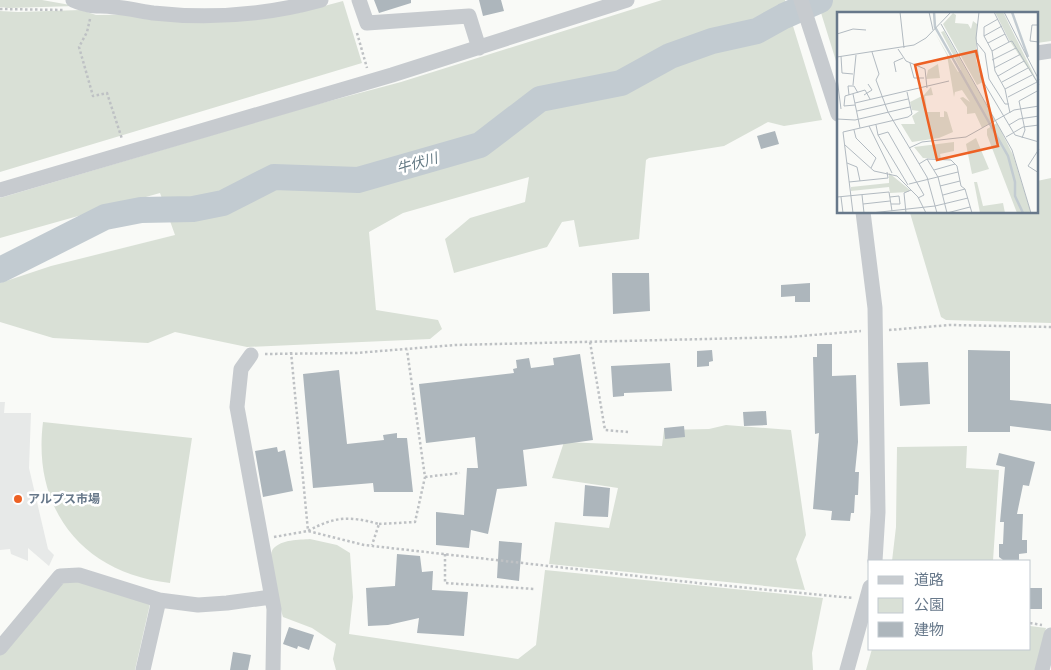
<svg xmlns="http://www.w3.org/2000/svg" width="1051" height="670" viewBox="0 0 1051 670" font-family="'Archivo Narrow','Noto Sans JP',sans-serif">
	<style>
		.built { fill: #e7e9e8 }
		.green { fill: #d9e0d6 }
		.lines { fill: none; stroke-linecap: round; stroke-linejoin: round }
		.river { stroke: #c2cbd1; stroke-width: 26 }
		.building { fill: #adb6bc }
		.path { stroke: #bec1c4; stroke-width: 2.5; stroke-dasharray: 2.5 2.5; stroke-linecap: butt }
		.minor { stroke: #c7cbcf; stroke-width: 15 }
		.poi-dot { fill: #ed6124; stroke: #fff; stroke-width: 2 }
		.labels { text-anchor: middle; stroke-width: 5; stroke-linejoin: round; paint-order: stroke }
		.poi-label { font-size: 12px; font-weight: bold; fill: #67788a; stroke: #fff; text-anchor: start }
		.water-label { font-size: 14px; font-style: italic; fill: #637984; stroke: #fff }
		.inset-river { fill: none; stroke: #c2cbd1; stroke-width: 2.5 }
		.inset-road { fill: none; stroke: #b2bac1; stroke-width: 1 }
		.view { fill: #ed6124; fill-opacity: 0.15; stroke: #ed6124; stroke-width: 2.5 }
		.inset-edge { fill: none; stroke: #67788a; stroke-width: 2.5 }
	</style>
	<rect width="100%" height="100%" fill="#f9faf7"/>
	<path class="built" d="M0,402H5L4,413H31L29,468L48,549L54,555L49,566L28,548V561L11,554L10,549L0,550Z"/>
	<path class="green" d="M0,0H42L76,6L9,8L0,7Z
		M662,0H785L822,120L784,126L768,122L724,146L649,158L646,160L639,239L579,247L574,220L562,222L547,247L454,273L445,239L470,218L525,202L529,177L403,213L369,232L376,310L438,320L442,329L430,339L247,347L175,332L148,343L53,338L0,322V283L51,266L175,235L160,193L0,238V198L307,107L401,82Z
		M817,0H1051V41L1037,43V14H838V61H836Z
		M343,1L362,63L0,172V11L18,12L81,10L96,15L298,13Z
		M1051,178V323L946,320L941,317L910,213L1037,212V181Z
		M43,422L192,438L170,583C83,573 32,510 43,422Z
		M726,425L791,430L806,535L796,559L805,590L549,564L555,522L609,528L618,488L552,478L564,442L662,446L664,430L709,429Z
		M967,446L966,468L999,470L993,561H892L896,527L897,447Z
		M310,539L337,545L350,553L353,597L349,634L518,659L536,645L545,570L823,598L812,653L813,670H336L333,659L336,644L312,628L283,617C280,605 266,557 273,549C282,539 299,540 310,539Z
		M76,581L150,604L135,670H0V655L63,583Z
		M1030,626L1046,628L1035,670H866L872,649H1030Z"/>
	<g class="lines">
		<path class="river" d="M0,270L105,217L141,210L193,209L223,203L274,177L358,180L480,145L540,99L621,83L670,56L712,41L757,31L784,16L820,0"/>
	</g>
	<path class="building" d="M374,0H411V3L379,13Z
		M479,0H501L504,11L483,16Z
		M775,131L779,144L761,149L757,136Z
		M612,273H649L650,311L613,314Z
		M810,283V302H795V296L781,297V285Z
		M817,344H832V376L856,375L858,442L855,472H859L858,495H855L854,513H851L850,521L831,520L832,511L813,509L819,433L815,434L813,357H817Z
		M712,350L713,361L709,362V366L697,367V351Z
		M968,350L1010,351V400L1051,404V431L1010,426V432H968Z
		M580,354L593,440L523,450L527,486L497,489L488,534L471,530L469,548L436,545V512L464,515L467,468H478L475,437L426,443L419,384L514,373L513,369L517,368L516,360L529,358L531,368L554,365L553,358Z
		M928,362L930,404L900,406L897,363Z
		M670,363L672,391L624,393V396L613,397L611,366Z
		M339,370L347,444L384,440L383,435L397,433V438H407L413,492H374L373,483L313,488L303,374Z
		M766,411L767,425L744,426L743,412Z
		M684,426L685,437L665,439L664,428Z
		M277,447L278,452L285,450L293,491L263,497L255,451Z
		M999,453L1035,462L1029,486L1023,485L1017,514H1023L1022,540H1027V553L1019,554V561L1003,560L999,557V544H1003L1004,522H1000L1005,467L996,465Z
		M585,485L610,488L608,517L583,516Z
		M499,541L522,543L519,581L497,578Z
		M397,554L420,556L422,572L433,571L432,590L468,592L464,636L417,633L419,618L388,625L368,626L366,588L395,586Z
		M1030,588H1042V609H1030Z
		M289,627L314,635L309,650L298,646L297,649L283,644Z
		M233,652L251,655L248,670H230Z"/>
	<g class="lines">
		<path class="path" d="M0,9L63,10
			M90,19L87,32L79,47L93,96L107,93L122,139
			M357,33L367,68
			M889,330L950,325L1051,327
			M590,342L605,430L628,432
			M291,352L308,531C335,516 350,516 379,524L372,545
			M265,354L356,353L455,345L789,337L861,331
			M425,477L460,473
			M379,524L415,522L425,477L407,350
			M274,537L308,531L364,545L698,583L853,598
			M445,554V583L535,589
			M1030,623L1042,625"/>
		<path class="minor" d="M73,0C93,8 95,5 114,7C127,8 140,11 153,13C208,19 267,15 321,0
			M359,0L367,23L469,16L479,48
			M801,0L838,114
			M1037,53L1051,51
			M0,190L392,75L627,0
			M863,212L875,308L878,512L875,561
			M251,355L241,369L237,407L274,609L273,670
			M0,648L60,576L79,575L159,600L198,605L227,603L271,597
			M143,670L159,600
			M847,670L870,587
			M1042,670L1051,635"/>
	</g>
	<circle class="poi-dot" cx="18" cy="499" r="5"/>
	<g class="labels">
		<g class="poi-label">
			<text x="28" y="503">アルプス市場</text>
		</g>
		<g class="water-label">
			<text transform="translate(417 163) rotate(-16)" y="5">牛伏川</text>
		</g>
	</g>
	<g transform="translate(837 12)">
		<rect width="201" height="201" fill="#f9faf7"/>
		<path d="M158,0H166L201,71L172,28ZM116,1L119,3L118,11L131,12L134,17L136,9L140,12L139,48L146,70L140,73L106,12ZM107,19L158,108L145,116L138,101L130,102V95L123,86L126,85L133,90L125,78L118,80L117,85L110,43L98,21L121,60L124,58L104,20ZM101,52L103,66L89,67L91,58ZM94,75L96,83L88,84L90,100H103V105H107V99L110,100L116,120L102,126L75,130L64,112H78L75,104L82,99L75,98L73,90L87,83ZM160,111L176,143L194,201H180L150,123V117ZM139,126L152,157L135,162L129,132ZM117,130V139L103,142L104,147L86,146L77,135ZM52,161L73,178L71,180L53,181L52,175L14,179V175L52,171ZM137,170H140L146,194L166,191L168,201H143Z" fill="#d9e0d6"/>
		<path class="inset-river" d="M97,0L98,15L171,144L178,170V184L186,201M175,0L191,45"/>
		<path class="inset-road" d="M63,0L67,36M92,0L96,18M142,0L139,26L144,66L178,123L202,130M157,0L172,30L175,29L202,73M167,0L202,68M161,7L147,15V24L155,39L158,59L168,77L173,101M104,12L175,138L194,201M202,13H195L193,29L202,30M0,22L16,17L29,18M147,24L165,14M140,31L148,41L152,67L168,92H172M151,31L168,22M61,37L69,49L88,57L90,76M155,39L172,30M35,40L42,62L39,68L51,100L90,165L100,201M4,44L5,61L16,62M0,45L77,33L89,26L114,0M155,48L179,36M73,51L77,66H87M157,56L184,42M59,60L57,50L66,46M161,64L187,49M0,66L4,97M165,70L191,56M16,73L19,43M168,77L195,63M16,82L23,116M12,83L11,74H17L21,81M27,83L35,78L31,72M171,85L200,70M18,91L112,69M18,93L7,94L8,84L28,78L33,87M20,99L71,87M0,107L18,108L73,95M39,113L41,123L71,173M172,113L182,107L202,104M32,114L55,161M17,118L19,126L39,146L34,156M41,123L51,120L87,183L81,186M169,125L186,115L202,113M185,126L188,118L182,89L202,78M8,133L37,159L60,164L81,185L89,201M72,136L85,130L129,125L177,98L202,94M202,137L191,154L202,161M90,147L101,165L110,201M10,151L20,155L23,169M82,152L90,147L114,148L120,154L124,174L128,177L135,201M97,158L118,152M12,170L51,166L50,160M72,172L121,160M103,174L123,169M25,183L27,201M106,183L128,177M0,185L52,180L55,199M4,185L6,201M53,185L62,184L63,192H54M26,192L53,189M16,201L6,120L71,105L75,102L70,80M34,201L98,194L131,186M69,201L67,181L74,178M110,201L133,195"/>
		<path class="view" d="M139,39L161,134L100,148L78,53Z"/>
		<rect width="201" height="201" class="inset-edge"/>
	</g>
	<rect x="868" y="560" width="162" height="90" fill="#ffffff" stroke="#c2c9d0"/>
	<rect x="878" y="576" width="25" height="8" fill="#c7cbcf" stroke="#c2c9d0"/>
	<text x="914" y="585" font-size="15" fill="#67788a">道路</text>
	<rect x="878" y="598" width="25" height="15" fill="#d9e0d6" stroke="#c2c9d0"/>
	<text x="914" y="610" font-size="15" fill="#67788a">公園</text>
	<rect x="878" y="622" width="25" height="15" fill="#adb6bc" stroke="#c2c9d0"/>
	<text x="914" y="635" font-size="15" fill="#67788a">建物</text>
</svg>
